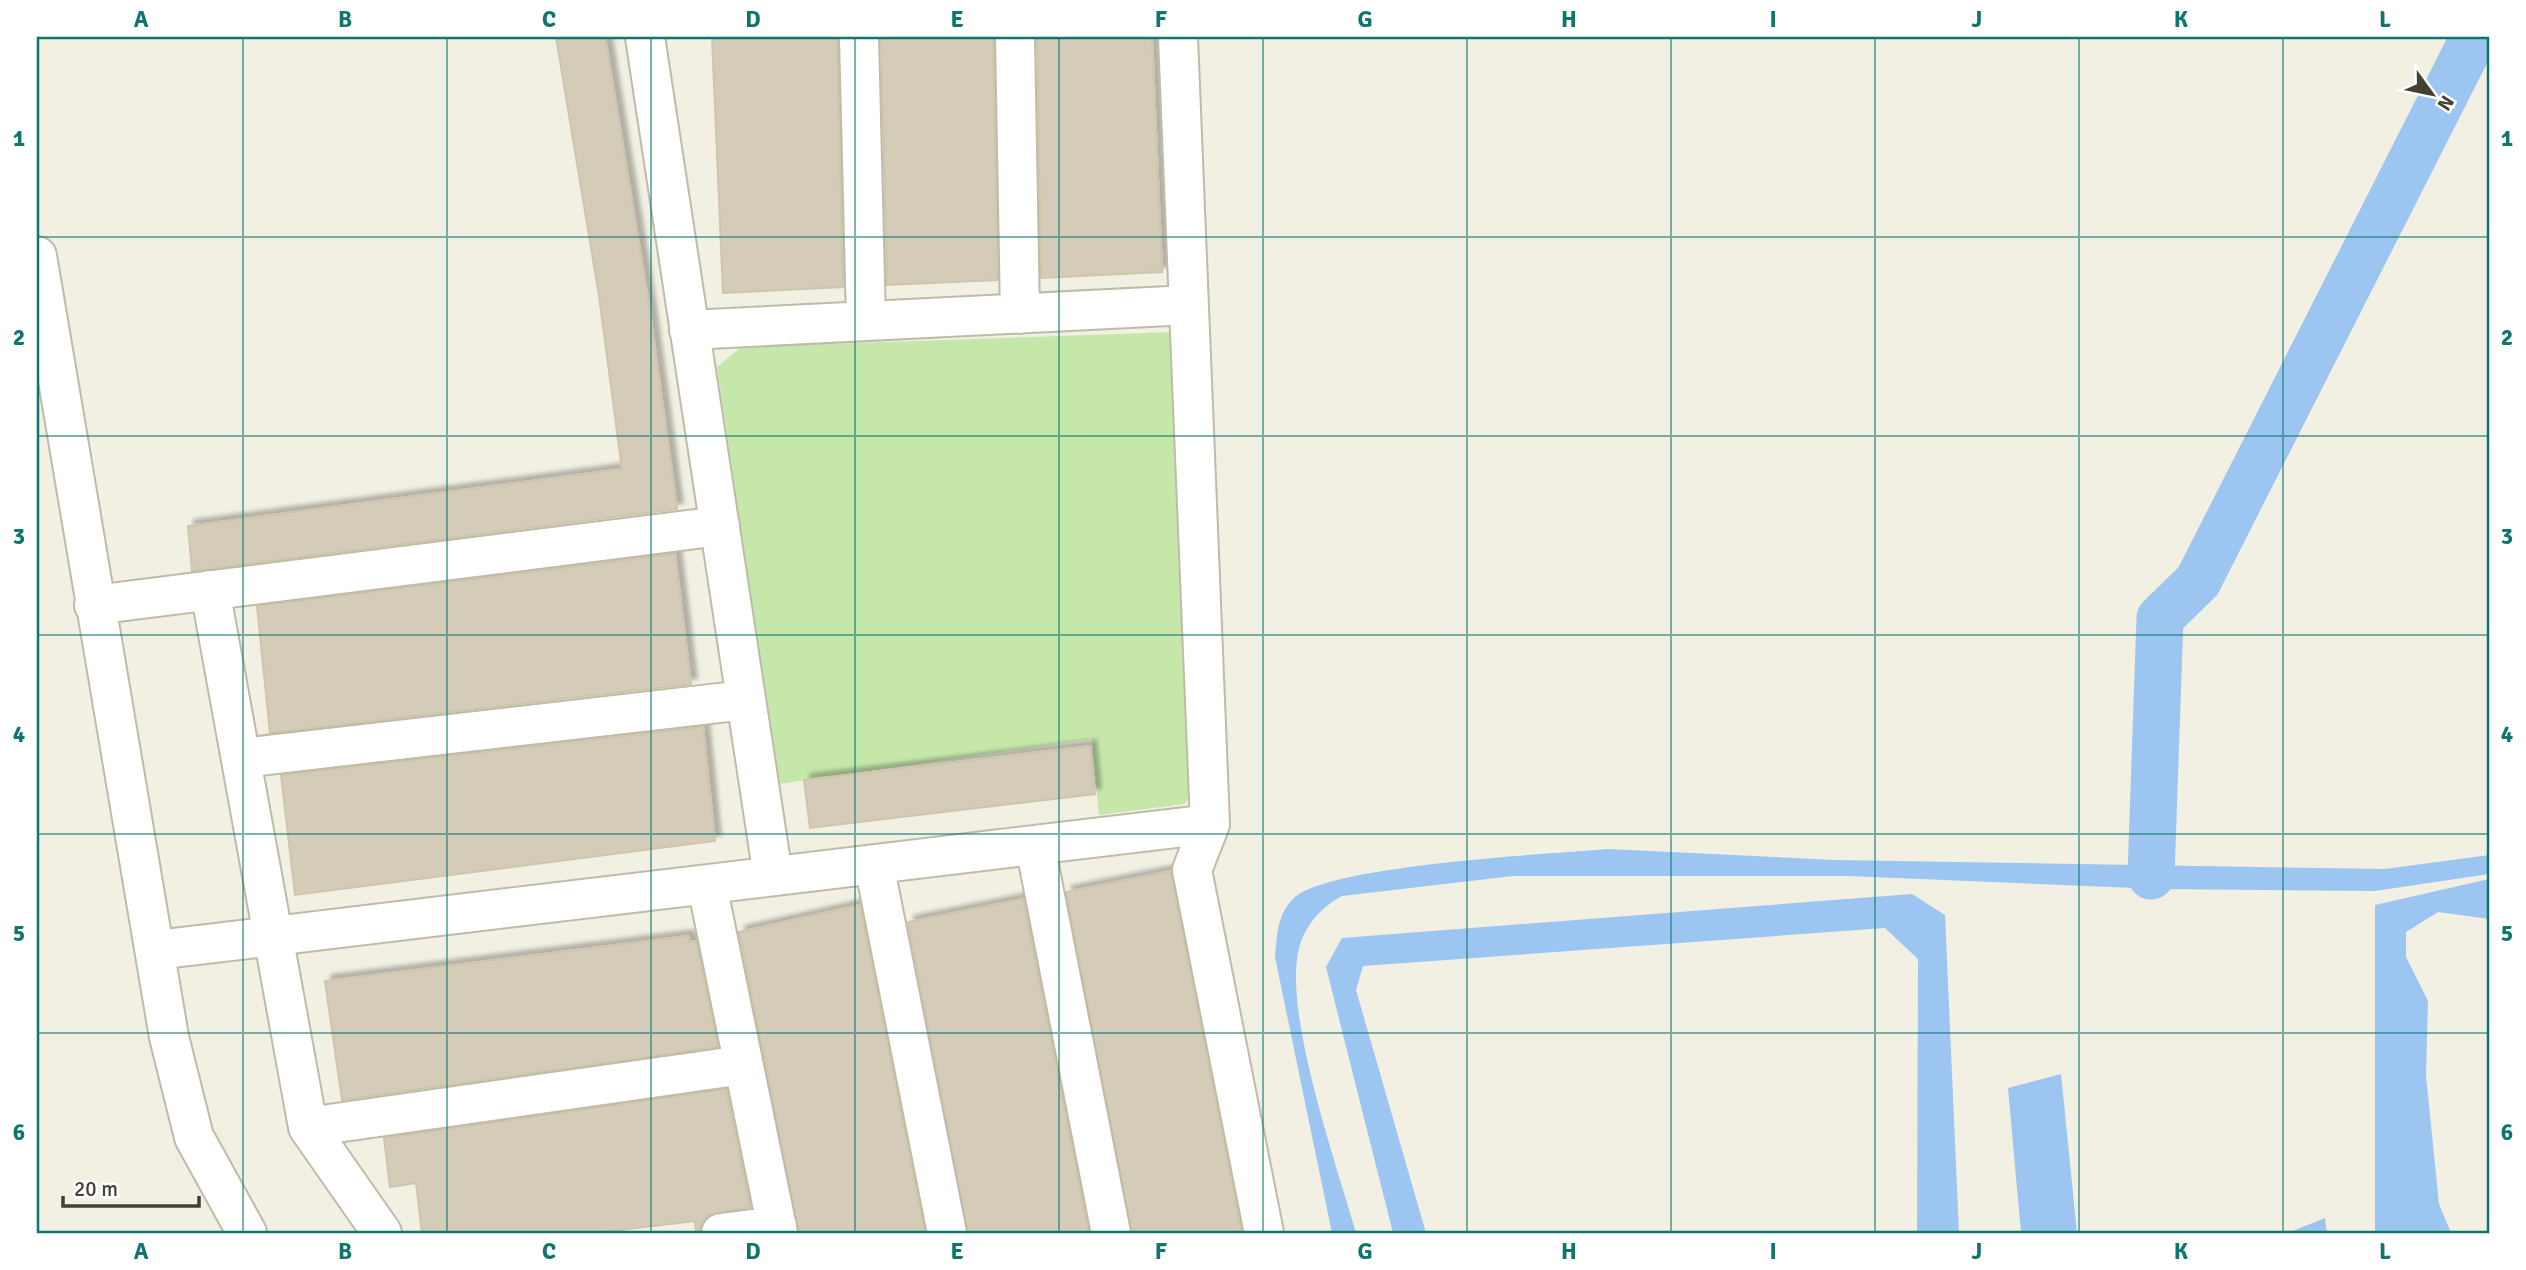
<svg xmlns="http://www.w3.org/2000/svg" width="2526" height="1270" viewBox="0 0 2526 1270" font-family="Signika,sans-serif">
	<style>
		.green { fill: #c5e8aa }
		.water { fill: #9dc5f1 }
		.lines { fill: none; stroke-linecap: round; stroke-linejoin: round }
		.canal { stroke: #9dc5f1; stroke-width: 47 }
		.building { fill: #d4ccb8; stroke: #cfc5ab; stroke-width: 2; filter: url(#shadow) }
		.minor-casing { stroke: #c0bba8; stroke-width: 42 }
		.minor { stroke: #fff; stroke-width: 38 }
		.grid { fill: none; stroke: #0f766e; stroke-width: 2; stroke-opacity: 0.55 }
		.neatline { fill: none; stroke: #0f766e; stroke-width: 2.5 }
		.grid-label { font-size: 23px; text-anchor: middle; font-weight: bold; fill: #0f766e }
	</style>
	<defs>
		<filter id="shadow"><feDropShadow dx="6" dy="-6" stdDeviation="2" flood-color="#0004"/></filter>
	</defs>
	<rect width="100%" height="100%" fill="#f2efe3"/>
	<path class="green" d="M1173,332L1192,790L1185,804L1099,815L1092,739L778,784L717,367L741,347Z"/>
	<path class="water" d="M1608,849L1834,860L2385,869L2489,855V874L2375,891L2159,889L1848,876H1513L1342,896C1320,908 1303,927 1298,953C1285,1018 1337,1166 1356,1233H1332L1275,957C1277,935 1277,914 1294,898C1328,865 1551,854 1608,849Z
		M2489,879V919L2438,912L2406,932V957L2428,1001L2426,1076L2439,1204L2451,1233H2375V905Z
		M1912,894L1945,915L1959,1233H1917L1918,959L1885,928L1363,966L1356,990L1426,1233H1393L1326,967L1342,938Z
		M2061,1074L2077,1233H2021L2008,1088Z
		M2325,1218L2327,1233H2288Z"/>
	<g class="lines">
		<path class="canal" d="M2151,876L2160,618L2198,581L2474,37"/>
	</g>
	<path class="building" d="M556,37H605L649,305L677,509L192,571L188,526L622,469L599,296Z
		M712,37H837L843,287L723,293Z
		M881,37H993L998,280L887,285Z
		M1037,37H1152L1162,272L1041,278Z
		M675,554L691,684L270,733L257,606Z
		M703,727L715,841L295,895L281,775Z
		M1090,746L1095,794L810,828L804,780Z
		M1171,871V874L1242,1233H1132L1066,892Z
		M1023,899L1089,1233H968L908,922Z
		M860,905L925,1233H799L739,932Z
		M688,936L689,942L696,941L718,1047L342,1100L325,981Z
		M726,1089L750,1207L708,1215L701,1224L700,1233H696L695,1221L594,1233H422L416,1183L390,1187L384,1138Z"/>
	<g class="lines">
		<g class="minor-casing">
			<path id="minor" d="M645,37L773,876
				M859,37L866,321
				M1015,37L1020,314
				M1178,37L1210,824L1192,870L1264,1233
				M37,256L169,1037L194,1137L247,1233
				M689,330L1189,305
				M210,590L308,1127L382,1233
				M94,605L720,526
				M241,758L745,700
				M1035,845L1111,1233
				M874,864L947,1233
				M707,885L778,1233
				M156,950L1210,824
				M308,1127L743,1065
				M721,1233L777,1226"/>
		</g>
		<use href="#minor" class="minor"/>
	</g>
	<path class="grid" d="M243,37V1233M447,37V1233M651,37V1233M855,37V1233M1059,37V1233M1263,37V1233M1467,37V1233M1671,37V1233M1875,37V1233M2079,37V1233M2283,37V1233M37,237H2489M37,436H2489M37,635H2489M37,834H2489M37,1033H2489"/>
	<rect width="2526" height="1270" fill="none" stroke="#ffffff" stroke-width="77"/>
	<g transform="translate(2432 94) rotate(123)" stroke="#ffffff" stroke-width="5" paint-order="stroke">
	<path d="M0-5L12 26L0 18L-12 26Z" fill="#443f33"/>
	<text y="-10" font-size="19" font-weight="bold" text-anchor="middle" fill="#443f33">N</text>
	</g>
	<path d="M63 1196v10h136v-10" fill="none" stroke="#443f33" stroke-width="3.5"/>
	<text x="74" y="1196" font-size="21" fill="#443f33" stroke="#ffffff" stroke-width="5" paint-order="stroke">20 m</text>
	<rect x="38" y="38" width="2450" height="1194" class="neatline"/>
	<g class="grid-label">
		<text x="141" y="27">A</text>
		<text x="345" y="27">B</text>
		<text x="549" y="27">C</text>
		<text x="753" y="27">D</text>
		<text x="957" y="27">E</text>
		<text x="1161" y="27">F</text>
		<text x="1365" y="27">G</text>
		<text x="1569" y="27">H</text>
		<text x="1773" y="27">I</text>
		<text x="1977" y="27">J</text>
		<text x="2181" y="27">K</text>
		<text x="2385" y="27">L</text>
		<text x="19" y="146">1</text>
		<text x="2507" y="146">1</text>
		<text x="19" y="345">2</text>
		<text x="2507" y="345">2</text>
		<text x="19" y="544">3</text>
		<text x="2507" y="544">3</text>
		<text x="19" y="742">4</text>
		<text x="2507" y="742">4</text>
		<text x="19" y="941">5</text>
		<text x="2507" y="941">5</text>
		<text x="19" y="1140">6</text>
		<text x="2507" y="1140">6</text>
		<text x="141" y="1259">A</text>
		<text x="345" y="1259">B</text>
		<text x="549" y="1259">C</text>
		<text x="753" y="1259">D</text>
		<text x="957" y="1259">E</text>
		<text x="1161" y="1259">F</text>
		<text x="1365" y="1259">G</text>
		<text x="1569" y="1259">H</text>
		<text x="1773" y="1259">I</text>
		<text x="1977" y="1259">J</text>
		<text x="2181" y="1259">K</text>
		<text x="2385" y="1259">L</text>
	</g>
</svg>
